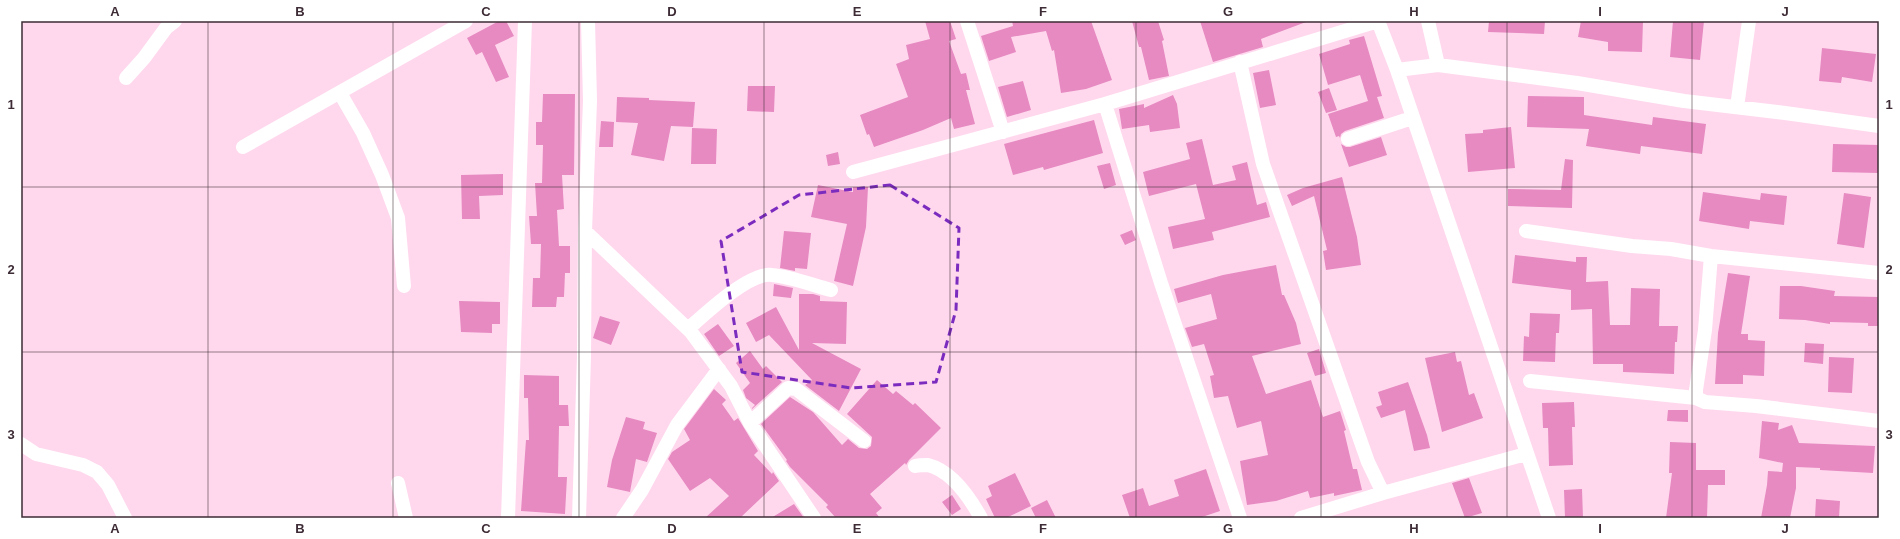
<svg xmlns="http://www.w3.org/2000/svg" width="1900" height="539" viewBox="0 0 1900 539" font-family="Arial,sans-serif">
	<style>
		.building { fill: #e68ac1 }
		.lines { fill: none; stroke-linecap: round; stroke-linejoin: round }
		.minor { stroke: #fff; stroke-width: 14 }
		.marked { fill: none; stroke: #7b2cbf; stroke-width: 3; stroke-dasharray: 8 5; stroke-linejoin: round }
		.grid { fill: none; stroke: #3d2b35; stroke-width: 1; stroke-opacity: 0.55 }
		.neatline { fill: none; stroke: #3d2b35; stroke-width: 1.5 }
		.grid-label { font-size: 13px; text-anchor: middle; font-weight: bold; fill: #3d2b35 }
	</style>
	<rect width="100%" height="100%" fill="#ffd8ee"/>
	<path class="building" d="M499,21H506L514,36L495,45L509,77L496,82L482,52L476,55L467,38Z
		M925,21H950L956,39L949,41L961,74L966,73L970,90H966L975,124L954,129L951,118L923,130L874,147L869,134L867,135L860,115L908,97L896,64L909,59L906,45L930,39Z
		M1012,21H1091L1112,80L1086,89L1061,93L1054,50L1052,51L1046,31L1011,37L1016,52L989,61L981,36L1013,26Z
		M1132,21H1158L1164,40L1162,41L1169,76L1149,80L1141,47H1139Z
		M1200,21H1306V22L1261,39L1263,47L1213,62Z
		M1489,21H1545L1544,34L1488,32Z
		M1581,21H1643L1642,52L1608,51V42L1578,37Z
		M1673,21H1704L1700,60L1670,57Z
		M1364,36L1382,96L1377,97L1384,118L1345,131L1341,134L1340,138L1339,136L1336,137L1328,114L1368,101L1360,75L1328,85L1319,54L1350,44L1349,40Z
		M1822,48L1876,54L1872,82L1842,77L1841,83L1819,81Z
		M1269,70L1276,105L1260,108L1253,73Z
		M1023,81L1031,110L1007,117L998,87Z
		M748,86H775L774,112L747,111Z
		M1329,88L1337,110L1326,113L1318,92Z
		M543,94H575L574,175H562L564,209L557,210L559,246H570V273H565L564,297H557L556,307H532L533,278H540L541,244H531L529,216H537L535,183H542L543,145H536V122H542Z
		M1173,95L1177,104L1180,128L1150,132L1149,125L1122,129L1119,109L1144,104V108Z
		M1528,96L1584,97V115L1652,125L1653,117L1706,124L1702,154L1641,146L1640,154L1586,146L1589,129L1527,127Z
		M617,97L649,98V100L695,102L693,127L671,126L664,161L631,155L638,123L616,122Z
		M1094,120L1103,153L1044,170L1043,167L1013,175L1004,144Z
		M601,121L614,122L613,147H599Z
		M1511,127L1515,168L1468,172L1465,134L1483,133V130Z
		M692,128L717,129L716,164H691Z
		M1381,137L1387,155L1349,167L1341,144L1346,147H1350Z
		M1202,139L1213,185L1236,180L1232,166L1247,162L1257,205L1266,202L1270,217L1212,232L1214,240L1173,249L1168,227L1205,219L1196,184L1149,196L1143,172L1190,159L1186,143Z
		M1833,144L1879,145V173L1832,172Z
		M838,152L840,164L828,166L826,155Z
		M1565,159L1573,160L1572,208L1508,206V189L1561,190Z
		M1110,163L1116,185L1104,189L1097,166Z
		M503,174V195L479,196L480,219H462L461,175Z
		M1342,177L1357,237L1361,265L1326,270L1323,251L1327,250L1314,196L1292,206L1287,195L1303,188Z
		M818,185L853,192V187H868L866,227L853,286L834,281L847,224L811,217Z
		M1703,192L1760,200L1761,193L1787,196L1784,225L1750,221L1749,229L1699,221Z
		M1844,193L1871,197L1864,248L1837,244Z
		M1132,230L1136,240L1125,245L1120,235Z
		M784,231L811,233L807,269L795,268V271L780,268Z
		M1515,255L1576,262V257H1587L1586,282L1608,281L1610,325H1630L1631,288L1660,289L1659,326H1678L1677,342H1675L1674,374L1623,372V364H1593L1592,309L1571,310V290L1512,283Z
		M1276,265L1282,295H1284L1296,323L1301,344L1252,356L1266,394L1311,380L1323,417L1340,411L1346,430L1344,431L1353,469H1357L1362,490L1334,496V493L1310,498L1308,491L1276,501L1247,505L1240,461L1268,455L1261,421L1237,428L1228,396L1214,398L1210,376L1214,375L1204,344L1192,347L1185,328L1217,319L1211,294L1178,303L1174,289L1223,275Z
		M1728,273L1750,276L1741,334H1748V340L1765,341L1764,376L1743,375V384H1715L1718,333Z
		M774,284L793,288L791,298L773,296Z
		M1780,286H1801L1835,291L1834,296L1879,297V326H1868V323L1830,322V324L1805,320L1779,319Z
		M799,294H813L820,296V301L847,302L846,344L812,343L861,369L839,411L805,385L812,380L769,335L756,342L746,323L776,307L799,350Z
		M459,301L500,302V324H492V333L461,332Z
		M1530,313L1560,314L1559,333H1556L1555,362L1523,361L1524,336L1529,337Z
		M600,316L620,322L611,345L593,338Z
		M718,324L734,346L719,356L704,334Z
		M1805,343L1824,344L1823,364L1804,362Z
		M1319,349L1326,373L1315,376L1307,353Z
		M750,351L763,369L766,366L782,382L752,409V408L755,405L746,398L743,390L750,383L736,363Z
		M1455,352L1457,362L1461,361L1469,395L1474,393L1483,418L1442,432L1425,358Z
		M1829,357L1854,358L1852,393L1828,392Z
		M524,375L559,376V405H568L569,426H559L558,477H567L565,514L521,511L526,440H529L528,398H524Z
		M877,380L893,394L896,391L913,405L915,403L941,428L909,460L906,465L905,463L870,494L882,508L876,513L880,518H836L826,507L828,505L790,467L786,461L787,460L761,424L790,397L813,412L842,445L848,439L859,448L867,449L871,446L872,437L847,414Z
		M1408,382L1427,435L1430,448L1414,451L1405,410L1381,418L1376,407L1382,405L1378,392Z
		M714,389L726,400L722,404L734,421L738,418L758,451L754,455L772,474L773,472L779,481L740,518H705L729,496L710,478L690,491L668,459L672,452L690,440L684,429Z
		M1574,402L1575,427H1572L1573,465L1549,466L1548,428H1543L1542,403Z
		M1668,410H1688V422L1667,421Z
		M626,417L645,422L643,429L657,433L647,462L636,459L630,492L607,487L612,460Z
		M1762,421L1779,423L1778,430L1792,425L1799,443L1875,446L1873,473L1820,470V468L1796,467V488L1790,518H1761L1767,485L1768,471L1782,472L1783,463L1759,458Z
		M1670,442L1696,443V470H1725V485H1708L1707,518H1666L1672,473H1669Z
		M1206,469L1220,511L1199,518H1130L1122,495L1143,488L1149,506L1179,496L1174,480Z
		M1015,473L1031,506L1006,518H995L986,499L992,496L988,486Z
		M1469,478L1482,513L1465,518L1452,483Z
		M1582,489L1583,518H1565L1564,490Z
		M952,495L961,509L952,515L942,502Z
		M1816,499L1840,501L1839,518H1815Z
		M1047,500L1056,518H1036L1031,508Z
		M794,504L804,518H771Z"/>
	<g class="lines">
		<path class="minor" d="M588,21L590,101L585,231L691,332L731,386L750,423L814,518
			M967,21L1003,132
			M1378,21L1397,70L1549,518
			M1428,21L1438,65
			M1240,62L1263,164L1368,462L1383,493
			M1397,70L1438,65L1577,83L1684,101L1785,113L1879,126
			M126,78L144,58L166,28L175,21
			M340,93L363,133L382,175L398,218L404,286
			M1105,104L1161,283L1240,518
			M1737,107L1749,21
			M1348,139L1412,118
			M243,147L466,21
			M853,172L1105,104L1378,21
			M1526,231L1632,246L1671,249L1711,256L1879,273
			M1711,256L1705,330L1696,390V398L1705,402L1756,406L1879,421
			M688,329C705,314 749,272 772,275C792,277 812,285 831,290
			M1530,381L1696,398
			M750,423L788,388L796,389L864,441
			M21,444L36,454L83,465L97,472L108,485L125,518
			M915,466C919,465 924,465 928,465C952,471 970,498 981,518
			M398,483L406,518
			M508,518L525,21
			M579,518L584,357L585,231
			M623,518L642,490L677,425L719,369
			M1301,518L1383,493L1526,454"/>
	</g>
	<path class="marked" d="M890,185L959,228L956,310L936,382L851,388L742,372L721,241L799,195Z"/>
	<path class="grid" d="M208,21V518M393,21V518M579,21V518M764,21V518M950,21V518M1136,21V518M1321,21V518M1507,21V518M1692,21V518M21,187H1879M21,352H1879"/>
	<rect width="1900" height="539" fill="none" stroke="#ffffff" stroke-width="44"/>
	<rect x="22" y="22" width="1856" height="495" class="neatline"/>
	<g class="grid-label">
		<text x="115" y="16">A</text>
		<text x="300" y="16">B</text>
		<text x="486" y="16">C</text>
		<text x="672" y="16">D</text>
		<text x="857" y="16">E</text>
		<text x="1043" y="16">F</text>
		<text x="1228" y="16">G</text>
		<text x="1414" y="16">H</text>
		<text x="1600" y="16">I</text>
		<text x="1785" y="16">J</text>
		<text x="11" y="109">1</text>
		<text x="1889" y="109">1</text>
		<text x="11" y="274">2</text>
		<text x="1889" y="274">2</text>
		<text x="11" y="439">3</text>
		<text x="1889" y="439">3</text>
		<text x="115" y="533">A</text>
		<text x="300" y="533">B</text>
		<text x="486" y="533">C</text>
		<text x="672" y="533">D</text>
		<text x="857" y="533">E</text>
		<text x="1043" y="533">F</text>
		<text x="1228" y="533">G</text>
		<text x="1414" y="533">H</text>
		<text x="1600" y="533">I</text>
		<text x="1785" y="533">J</text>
	</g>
</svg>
